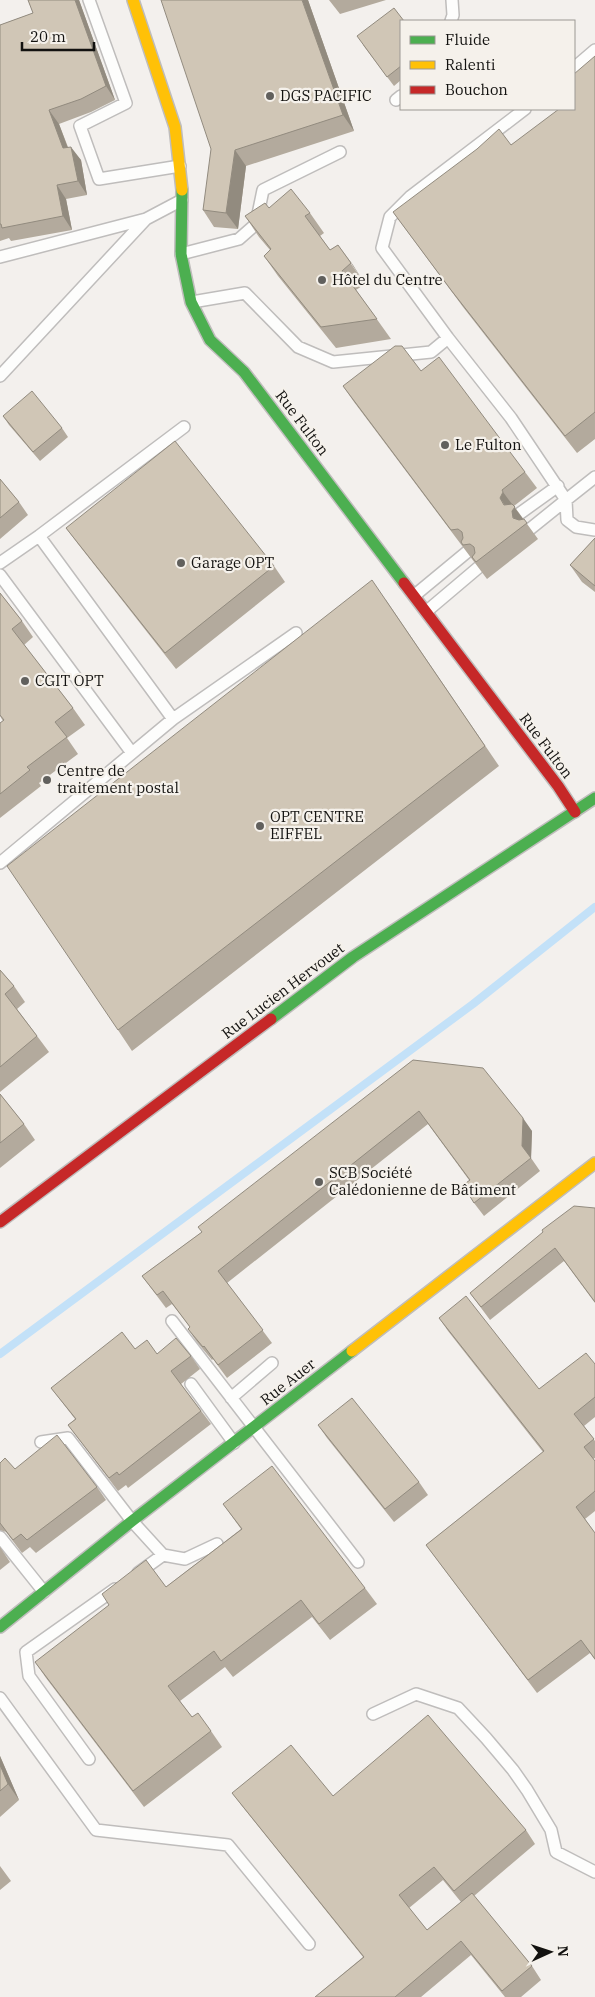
<svg xmlns="http://www.w3.org/2000/svg" width="595" height="1997" viewBox="0 0 595 1997" font-family="'IBM Plex Serif',serif">
	<style>
		.lines { fill: none; stroke-linecap: round; stroke-linejoin: round }
		.stream { stroke: #c3e1f8; stroke-width: 8 }
		.lane-casing { stroke: #bfbdbc; stroke-width: 14 }
		.fast-casing { stroke: #bfbdbc; stroke-width: 14 }
		.slow-casing { stroke: #bfbdbc; stroke-width: 14 }
		.jam-casing { stroke: #bfbdbc; stroke-width: 14 }
		.lane { stroke: #fdfdfc; stroke-width: 11 }
		.fast { stroke: #4caf50; stroke-width: 11 }
		.slow { stroke: #ffc107; stroke-width: 11 }
		.jam { stroke: #c62828; stroke-width: 11 }
		.wall { fill: #b3aa9d; fill-rule: evenodd }
		.shaded-wall { fill: #928b7f }
		.building { fill: #d0c6b6; stroke: #928b7f }
		.poi-dot { fill: #61605d; stroke: #f5f1eb; stroke-width: 2 }
		.labels { text-anchor: middle; stroke-width: 4.5; stroke-linejoin: round; paint-order: stroke }
		.poi-label { font-size: 15px; fill: #131210; stroke: #f5f1eb; text-anchor: start }
		.street-label { font-size: 15px; fill: #131210; stroke: #f5f1eb }
	</style>
	<rect width="100%" height="100%" fill="#f3f0ed"/>
	<g class="lines">
		<path class="stream" d="M0,1354L473,1004L595,907"/>
		<g class="lane-casing">
			<path id="lane" d="M89,0L126,103L80,126L99,179L180,166
				M451,21L453,15L452,0
				M574,68L595,50
				M396,100L401,96
				M525,109L411,196L390,217L382,248L448,338L511,418L566,500L595,477
				M181,254L239,239L256,224L263,190L340,152
				M0,257L146,219L182,200
				M192,302L245,293L298,347L333,362L431,352L448,338
				M0,376L146,219
				M566,500L567,520L576,527L595,530
				M519,514L558,486
				M530,529L566,500
				M39,536L173,719
				M0,563L39,536L184,427
				M0,575L132,753
				M415,595L467,552
				M427,611L479,567
				M0,863L173,719L296,633
				M172,1321L358,1562
				M191,1384L234,1443
				M231,1398L272,1363
				M41,1442L68,1438L132,1521L163,1555L185,1559L217,1544
				M0,1537L44,1592
				M138,1573L163,1555
				M0,1698L96,1830L228,1845L309,1944
				M373,1714L416,1694L458,1708L486,1738L513,1770L527,1790L551,1830L556,1852L595,1872
				M89,1759L29,1676L26,1652L115,1589"/>
		</g>
		<g class="fast-casing">
			<path id="fast" d="M182,190L181,254L191,302L210,340L244,372L404,583
				M271,1019L353,957L595,798
				M0,1627L132,1521L352,1351"/>
		</g>
		<g class="slow-casing">
			<path id="slow" d="M133,0L175,127L182,190
				M352,1351L595,1163"/>
		</g>
		<g class="jam-casing">
			<path id="jam" d="M404,583L558,786L575,812
				M0,1222L271,1019"/>
		</g>
		<use href="#lane" class="lane"/>
		<use href="#fast" class="fast"/>
		<use href="#slow" class="slow"/>
		<use href="#jam" class="jam"/>
	</g>
	<path class="wall" d="M28,0H79L115,100L91,112L59,124L68,147L81,160L87,195L66,199L72,230L11,241L9,238L0,241V25L33,13Z
		M308,0L354,131L246,166L238,229L214,227L203,210Z
		M329,0H386L340,14Z
		M401,21V80L394,86L363,45Z
		M595,56V439L577,453L463,307L393,212L574,109Z
		M269,208L310,213L324,233L320,236L330,250L338,245L365,284L356,290L391,339L336,348L278,276L264,256L270,250L259,237L245,216Z
		M421,371L525,472L537,488L514,506L538,539L487,579L354,402L343,386Z
		M3,416L62,428L68,437L40,461L9,425Z
		M0,479L19,502L28,515L0,539Z
		M66,528L274,566L285,582L176,669L78,544Z
		M595,538V592L582,582L570,565Z
		M0,593L22,621L33,637L24,645L73,708L85,725L67,738L78,754L39,783L41,786L0,818V723L3,721L0,716Z
		M386,600L499,766L132,1051L118,1030Z
		M0,970L14,986L25,1002L17,1009L49,1052L0,1092Z
		M413,1060L532,1131L531,1158L540,1171L484,1216L474,1203L469,1180L428,1124L227,1283L272,1343L227,1378L213,1359L212,1360L197,1342L188,1329L190,1327L172,1304L166,1308L142,1276L202,1232Z
		M0,1094L24,1124L35,1140L0,1168Z
		M595,1208V1303L564,1261L490,1320L470,1293Z
		M439,1318L539,1389L595,1364V1417L584,1426L595,1441V1458L593,1459L595,1461V1511L585,1519L595,1533V1660L590,1653L537,1693L426,1545L543,1452L448,1331Z
		M135,1349L157,1354L191,1356L200,1369L181,1384L211,1424L128,1488L126,1485L118,1491L68,1425L75,1419L51,1388Z
		M318,1425L419,1482L428,1495L394,1522L327,1438Z
		M0,1463L15,1469L97,1487L106,1500L36,1553L30,1547L22,1553L6,1532L0,1530Z
		M223,1504L365,1588L377,1604L330,1640L312,1617L233,1677L225,1667L180,1701L192,1717L211,1731L222,1747L144,1807L46,1678L35,1662L166,1587L241,1529Z
		M0,1547L10,1562L0,1570Z
		M0,1756L19,1800L0,1817Z
		M232,1793L333,1796L526,1830L535,1844L474,1896L532,1966L541,1980L521,1997H505L471,1955L421,1997H315L363,1957L242,1806ZM443,1880L461,1902L427,1930L409,1908Z
		M0,1866L11,1881L0,1890Z"/>
	<path class="shaded-wall" d="M75,0H79L115,100L106,86Z
		M302,0H308L354,131L343,115Z
		M49,110L59,124L73,162L63,148Z
		M71,147L81,160L87,195L78,181Z
		M235,150L246,166L238,229L226,213Z
		M57,185L66,199L72,230L63,216Z
		M338,245L353,265L365,284L351,263Z
		M503,492L526,523L521,528L500,498Z
		M523,1118L532,1131L531,1159L522,1146Z
		M0,1756L19,1800L8,1784L0,1765Z"/>
	<path class="building" d="M28,0H75L106,86L81,99L49,110L63,148L71,147L78,181L57,185L63,216L2,228L1,224H0V25L33,13Z
		M161,0H302L343,115L235,150L226,213L203,210L211,149Z
		M394,8L404,21H401V66L387,77L357,36Z
		M595,56V412L565,436L451,290L393,212L477,149L499,129L511,145L559,109H574V74Z
		M291,189L310,213L305,216L330,250L338,245L351,263L342,271L377,319L321,327L264,256L271,249L245,216L265,203L269,208Z
		M395,346H402L421,371L439,357L525,472L502,490L503,492L500,498L504,505L512,504L515,507L512,511L513,518L519,520L524,519L527,523L476,562L472,557L475,553L474,547L470,544L463,545L461,542L463,538L462,532L458,529L451,530L343,386Z
		M32,391L62,428L33,452L3,416Z
		M175,441L274,566L165,653L66,528Z
		M0,479L19,502L0,518Z
		M595,538V586L570,565Z
		M372,580L485,746L118,1030L7,866Z
		M0,593L22,621L12,629L73,708L55,722L67,737L27,767L30,770L0,794V723L4,720L0,715Z
		M0,970L14,986L5,994L37,1036L0,1067Z
		M413,1060L483,1068L523,1118L522,1146L531,1158L474,1203L463,1185L470,1180L419,1111L218,1271L263,1330L218,1365L204,1346L203,1347L188,1329L190,1327L163,1291L157,1295L142,1276L202,1232L198,1227Z
		M0,1094L24,1124L0,1143Z
		M574,1206L595,1208V1302L555,1248L481,1307L470,1293L543,1232L542,1230Z
		M466,1296L539,1389L586,1353L595,1364V1397L574,1414L594,1439L584,1447L595,1461V1491L576,1507L595,1533V1659L581,1640L528,1680L426,1545L544,1451L439,1318Z
		M122,1332L135,1349L147,1340L157,1354L176,1338L191,1356L171,1371L201,1411L119,1475L117,1472L109,1478L68,1425L76,1419L51,1388Z
		M352,1398L419,1482L385,1509L318,1425Z
		M57,1435L97,1487L27,1540L21,1534L13,1540L0,1523V1463L5,1458L15,1469Z
		M272,1466L365,1588L319,1624L301,1600L221,1661L214,1651L168,1686L192,1717L198,1713L211,1731L133,1791L35,1662L109,1605L102,1594L146,1560L166,1587L242,1529L223,1504Z
		M428,1715L526,1830L454,1891L434,1867L399,1895L427,1930L472,1893L532,1966L502,1991L461,1941L395,1997H315L364,1957L232,1793L291,1745L333,1796Z
		M0,1765L8,1784L0,1791Z"/>
	<g class="poi-dot">
		<circle cx="270" cy="96" r="5"/>
		<circle cx="322" cy="280" r="5"/>
		<circle cx="445" cy="445" r="5"/>
		<circle cx="181" cy="563" r="5"/>
		<circle cx="25" cy="681" r="5"/>
		<circle cx="47" cy="780" r="5"/>
		<circle cx="260" cy="826" r="5"/>
		<circle cx="319" cy="1182" r="5"/>
	</g>
	<g class="labels">
		<g class="poi-label">
			<text x="280" y="101">DGS PACIFIC</text>
			<text x="332" y="285">Hôtel du Centre</text>
			<text x="455" y="450">Le Fulton</text>
			<text x="191" y="568">Garage OPT</text>
			<text x="35" y="686">CGIT OPT</text>
			<text x="57" y="776">Centre de<tspan x="57" dy="17">traitement postal</tspan></text>
			<text x="270" y="822">OPT CENTRE<tspan x="270" dy="17">EIFFEL</tspan></text>
			<text x="329" y="1178">SCB Société<tspan x="329" dy="17">Calédonienne de Bâtiment</tspan></text>
		</g>
		<g class="street-label">
			<text transform="translate(302 423) rotate(53)" y="5">Rue Fulton</text>
			<text transform="translate(546 746) rotate(53)" y="5">Rue Fulton</text>
			<text transform="translate(283 991) rotate(-37)" y="5">Rue Lucien Hervouet</text>
			<text transform="translate(288 1382) rotate(-38)" y="5">Rue Auer</text>
		</g>
	</g>
	<rect x="400" y="20" width="175" height="90" fill="#f5f1eb" stroke="#9b9893"/>
	<rect x="410" y="36" width="25" height="8" fill="#4caf50" stroke="#9b9893"/>
	<text x="445" y="45" font-size="15" fill="#131210">Fluide</text>
	<rect x="410" y="61" width="25" height="8" fill="#ffc107" stroke="#9b9893"/>
	<text x="445" y="70" font-size="15" fill="#131210">Ralenti</text>
	<rect x="410" y="86" width="25" height="8" fill="#c62828" stroke="#9b9893"/>
	<text x="445" y="95" font-size="15" fill="#131210">Bouchon</text>
	<g transform="translate(550 1952) rotate(87)" stroke="#f5f1eb" stroke-width="4" paint-order="stroke">
	<path d="M0-4L9 19L0 12L-9 19Z" fill="#131210"/>
	<text y="-8" font-size="14" font-weight="bold" text-anchor="middle" fill="#131210">N</text>
	</g>
	<path d="M22 42v8h72v-8" fill="none" stroke="#131210" stroke-width="2.5"/>
	<text x="30" y="42" font-size="15" fill="#131210" stroke="#f5f1eb" stroke-width="4" paint-order="stroke">20 m</text>
</svg>
